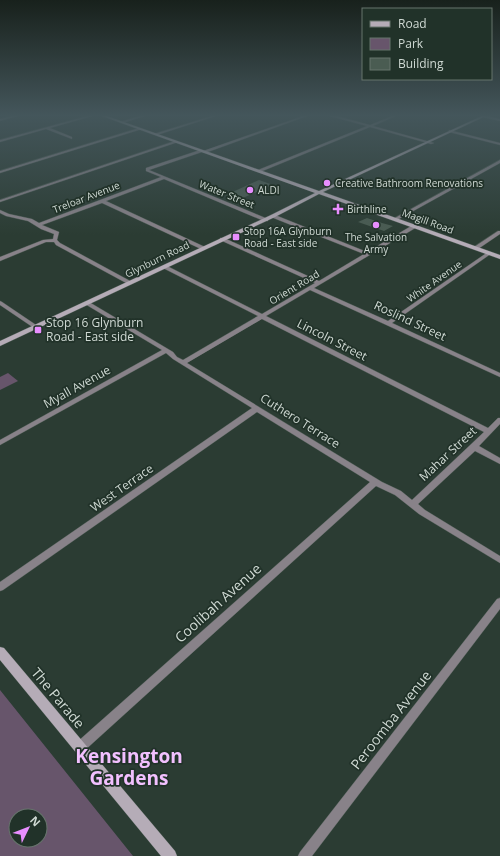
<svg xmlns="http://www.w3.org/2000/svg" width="500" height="856" viewBox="0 0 500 856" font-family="'Open Sans',sans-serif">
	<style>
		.green { fill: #67556b; fill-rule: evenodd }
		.building { fill: #4a5c52 }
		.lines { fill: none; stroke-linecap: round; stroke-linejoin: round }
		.street-casing { stroke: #495850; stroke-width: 1 }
		.secondary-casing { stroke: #495850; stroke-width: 1 }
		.street { fill: #888289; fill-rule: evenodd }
		.secondary { fill: #b5acb7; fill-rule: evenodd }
		.poi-dot { fill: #e88eff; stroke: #213229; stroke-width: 1.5 }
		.labels { text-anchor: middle; stroke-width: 3.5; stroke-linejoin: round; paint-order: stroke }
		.far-poi-label { font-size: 10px; fill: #cfd9d3; stroke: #213229; text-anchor: start }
		.far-street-label { font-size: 10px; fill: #cfd9d3; stroke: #213229 }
		.street-label { font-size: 12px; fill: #cfd9d3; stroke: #213229 }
		.poi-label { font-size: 12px; fill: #cfd9d3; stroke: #213229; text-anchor: start }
		.near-street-label { font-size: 14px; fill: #cfd9d3; stroke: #213229 }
		.near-district-label { font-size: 19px; font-weight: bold; fill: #f2c0ff; stroke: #213229 }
	</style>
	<rect width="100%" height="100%" fill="#2b3c33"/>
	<path class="green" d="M8,373L18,381L0,390V377Z
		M0,690L133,856H0ZM16,816H40V840H16Z"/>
	<path class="building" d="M259,180L273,185L238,200L226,195Z
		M367,218L382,223L393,226L384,231L358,222Z"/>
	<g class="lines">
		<g class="street-casing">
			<path id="street" d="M16,115H21L0,121V119Z
				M91,115H96L50,128L72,137V139L46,129L0,142V140Z
				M143,115H148L123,123L120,122Z
				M215,115H219L157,135L154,134Z
				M306,115H310L205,153L202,152L149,170L268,219V221H264L164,179L106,201L205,247V249H201L102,203L42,225L59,232L57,240L60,243L132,282V284H128L56,245L54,242H46L0,261V257L43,240L53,239L54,234L41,229L28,221L6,216L0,213V210L9,214L32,219L39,223L161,177L146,171V168L200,150L203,151Z
				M329,115H333L370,125L395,115H398L373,126L434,143L431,144L370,127L260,172H258V170L367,126L329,116Z
				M483,115L500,119V121L482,117Z
				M139,128L142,129L0,173V171Z
				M449,130L500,143V145L449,132Z
				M175,141L178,142L0,202V200Z
				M500,160V163L397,220L393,219Z
				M271,215H275L367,252L413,225H417V227L314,288L388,321L488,252L492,253L392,323L500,373V377L310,290L266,316L488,428L498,418H500V424L479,446L500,458V464L475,451L418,504L425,510L500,556V563L419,514L395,495L376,486L84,751L80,752L76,751L75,747L76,743L370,482L257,412L3,590L0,591V582L252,408L173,359L166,353L0,445V440L162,350L85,304V302H89L173,352L177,357L183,360L258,316L163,268V266H167L262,314L315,283L220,240V238H224L319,281L364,254L271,217ZM262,319L484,432L412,500L401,491L382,482L187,363Z
				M498,231H500V234L478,249H474V247Z
				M0,301L2,302L39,327L38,328H34L0,305Z
				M500,598V609L312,856H298L300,852L497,599Z"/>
		</g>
		<g class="secondary-casing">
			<path id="secondary" d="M99,115H104L319,191L484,115H488L323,192L500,255V259L319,194L275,217L0,346V341L271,215L315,193Z
				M0,647L4,648L175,851L177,856H161L0,660Z"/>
		</g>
		<use href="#street" class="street"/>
		<use href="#secondary" class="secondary"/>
	</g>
	<linearGradient id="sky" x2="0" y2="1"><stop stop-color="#18211c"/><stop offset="0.49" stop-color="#44565b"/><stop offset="1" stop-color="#44565b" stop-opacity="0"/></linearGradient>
	<rect width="500" height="235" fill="url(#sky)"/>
	<g class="poi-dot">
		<circle cx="327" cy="183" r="4"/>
		<circle cx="250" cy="190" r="4"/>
		<path d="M336 203h4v4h4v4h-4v4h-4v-4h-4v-4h4z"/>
		<circle cx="376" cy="225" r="4"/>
		<rect x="232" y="233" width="8" height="8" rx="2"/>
		<rect x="34" y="326" width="8" height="8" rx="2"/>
	</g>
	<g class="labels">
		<g class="far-poi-label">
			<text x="335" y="187">Creative Bathroom Renovations</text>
			<text x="258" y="194">ALDI</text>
			<text x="347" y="213">Birthline</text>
			<text x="244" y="235">Stop 16A Glynburn<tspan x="244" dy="12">Road - East side</tspan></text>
			<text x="376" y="241" text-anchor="middle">The Salvation<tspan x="376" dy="12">Army</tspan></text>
		</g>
		<g class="far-street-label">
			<text transform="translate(227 194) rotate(22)" y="4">Water Street</text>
			<text transform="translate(86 197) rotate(-21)" y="4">Treloar Avenue</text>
			<text transform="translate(428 221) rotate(20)" y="4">Magill Road</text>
			<text transform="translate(157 259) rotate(-26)" y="4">Glynburn Road</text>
			<text transform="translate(434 281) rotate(-35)" y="4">White Avenue</text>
			<text transform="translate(294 287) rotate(-31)" y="4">Orient Road</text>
		</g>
		<g class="street-label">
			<text transform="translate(410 321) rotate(25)" y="4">Roslind Street</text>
			<text transform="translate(332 340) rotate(27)" y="4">Lincoln Street</text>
			<text transform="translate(77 387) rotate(-29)" y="4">Myall Avenue</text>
			<text transform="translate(300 421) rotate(32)" y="4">Cuthero Terrace</text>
			<text transform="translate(448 454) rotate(-43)" y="4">Mahar Street</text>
			<text transform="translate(122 488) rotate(-35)" y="4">West Terrace</text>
		</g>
		<g class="poi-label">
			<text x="46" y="327">Stop 16 Glynburn<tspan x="46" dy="14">Road - East side</tspan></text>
		</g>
		<g class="near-street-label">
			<text transform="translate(218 603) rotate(-42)" y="5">Coolibah Avenue</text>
			<text transform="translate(58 698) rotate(50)" y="5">The Parade</text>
			<text transform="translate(391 720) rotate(-52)" y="5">Peroomba Avenue</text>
		</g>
		<g class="near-district-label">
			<text x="129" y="763">Kensington<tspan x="129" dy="22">Gardens</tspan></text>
		</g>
	</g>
	<rect x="362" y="8" width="130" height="72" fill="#213229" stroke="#67756d"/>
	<rect x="370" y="21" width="20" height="6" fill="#b5acb7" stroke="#67756d"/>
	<text x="398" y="28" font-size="12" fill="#cfd9d3">Road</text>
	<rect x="370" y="38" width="20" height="12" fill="#67556b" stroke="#67756d"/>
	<text x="398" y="48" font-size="12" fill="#cfd9d3">Park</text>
	<rect x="370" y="58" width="20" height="12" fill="#4a5c52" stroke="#67756d"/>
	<text x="398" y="68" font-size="12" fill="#cfd9d3">Building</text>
	<g transform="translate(28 828) rotate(47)"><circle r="19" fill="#213229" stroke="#67756d"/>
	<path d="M0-3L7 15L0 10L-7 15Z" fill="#e88eff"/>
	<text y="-6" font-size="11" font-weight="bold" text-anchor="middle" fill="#cfd9d3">N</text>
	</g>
</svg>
